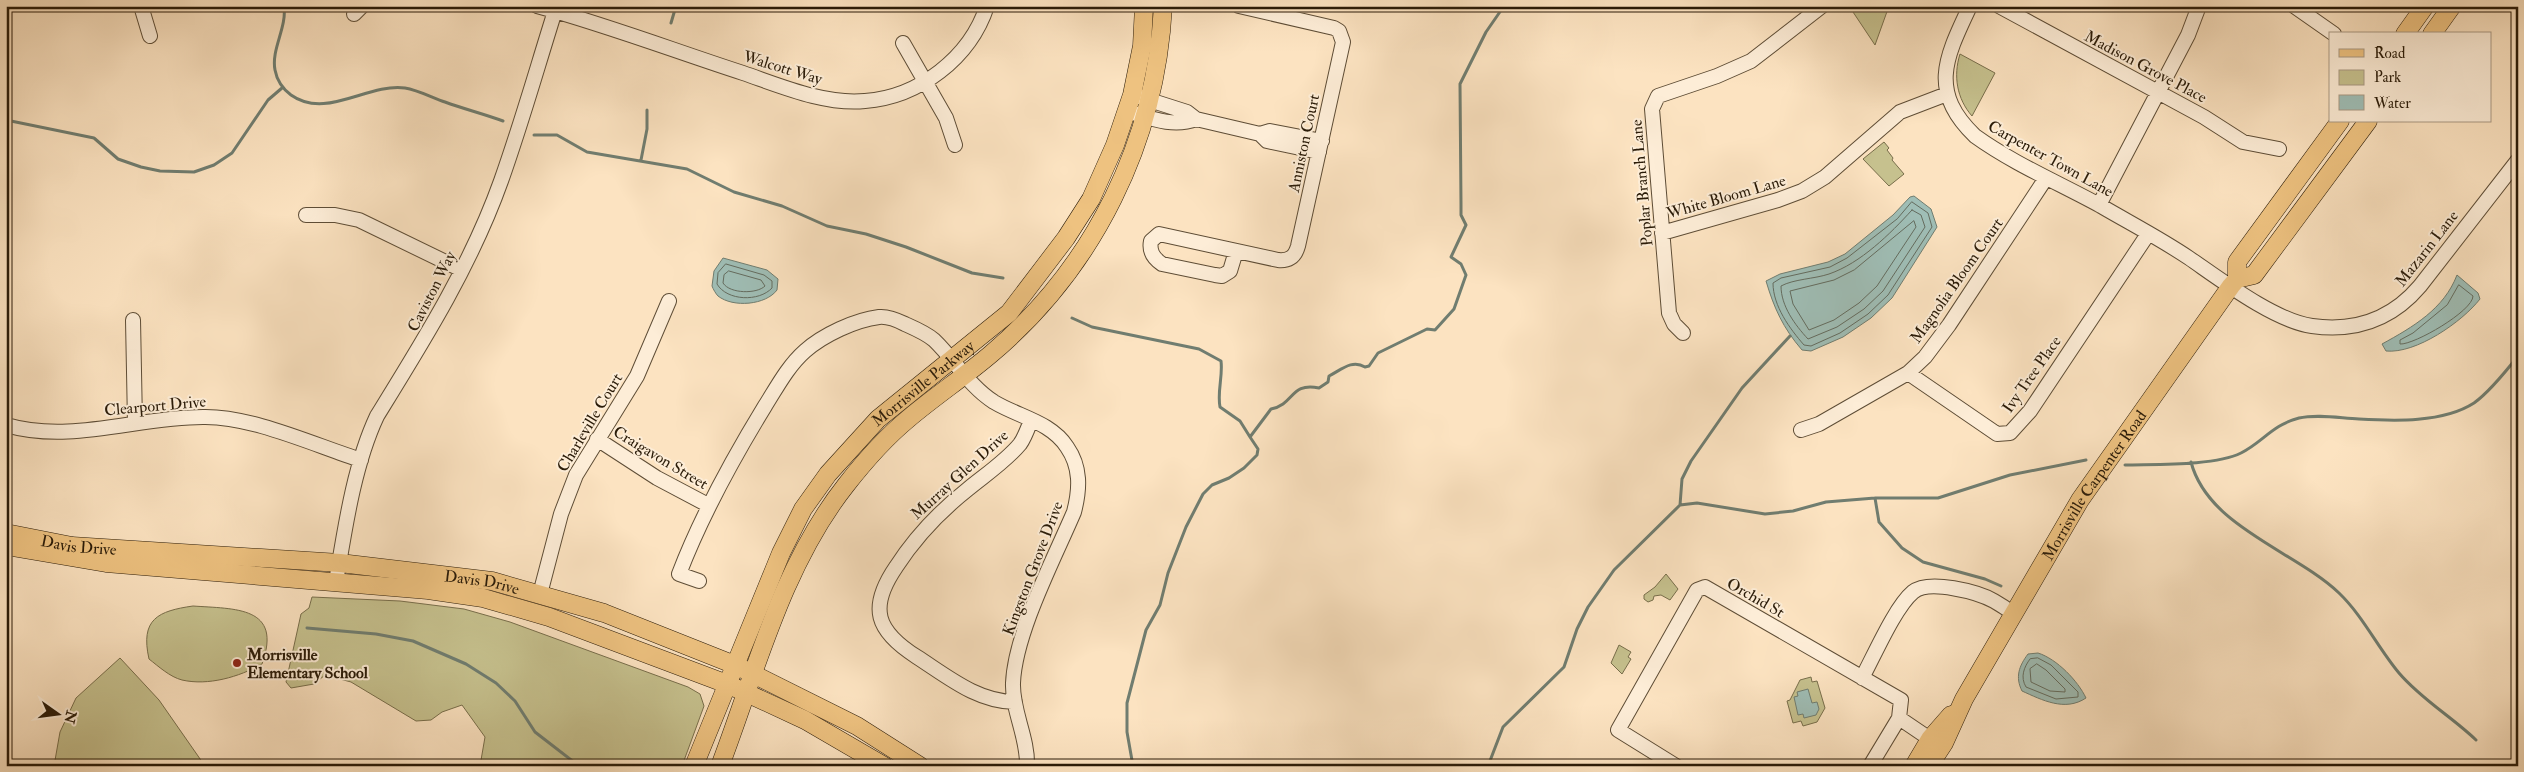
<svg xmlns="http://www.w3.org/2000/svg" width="2524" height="772" viewBox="0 0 2524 772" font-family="'IM FELL Double Pica',serif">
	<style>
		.green { fill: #c6c18e; stroke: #786e4b }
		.water { fill: #9fbeb6; stroke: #707d70 }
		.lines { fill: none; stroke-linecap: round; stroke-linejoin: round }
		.shore { stroke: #646c5f; stroke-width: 1 }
		.stream { stroke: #707d70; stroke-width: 3 }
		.minor-casing { stroke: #5e4d36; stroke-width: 16 }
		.major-casing { stroke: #2a1b08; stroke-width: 19 }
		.minor { stroke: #fdedd7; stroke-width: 14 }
		.major { stroke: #eec280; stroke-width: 18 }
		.poi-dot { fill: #8f2418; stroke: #fdedd7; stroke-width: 2 }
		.labels { text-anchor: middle; stroke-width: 4; stroke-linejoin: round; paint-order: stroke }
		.street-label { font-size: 16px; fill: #2a1b08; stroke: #fdedd7 }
		.poi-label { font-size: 16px; font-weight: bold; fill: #2a1b08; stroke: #fdedd7; text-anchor: start }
	</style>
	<rect width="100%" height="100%" fill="#fce3c1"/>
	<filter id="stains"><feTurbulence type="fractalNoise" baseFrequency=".004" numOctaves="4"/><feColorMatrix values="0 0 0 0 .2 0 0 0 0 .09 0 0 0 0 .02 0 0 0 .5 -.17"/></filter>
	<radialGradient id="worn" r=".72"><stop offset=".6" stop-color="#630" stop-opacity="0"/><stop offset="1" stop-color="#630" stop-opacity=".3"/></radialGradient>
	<path class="green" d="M1849,6H1889L1875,45Z
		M1960,54L1995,73L1972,116C1957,99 1953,76 1960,54Z
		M1884,142L1889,148L1887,150L1893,158L1892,160L1904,174L1889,186L1863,159Z
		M1666,574L1678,589L1670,600L1661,595L1654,596L1653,600L1648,602L1644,599V595L1655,587Z
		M312,597L400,601L464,609L510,622L688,687L700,694L704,706L682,766H480L485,737L462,705L442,712L431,720L416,721L351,682L325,675L314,684L291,688L286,682L301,614L309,608Z
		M193,606C235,609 283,606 262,664C239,677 208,686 182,680C170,677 158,666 149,659C140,619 158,611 193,606Z
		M1619,645L1631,652L1628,657L1631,659L1622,674L1611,663Z
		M120,658L159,700L205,766H54L60,732L76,698Z
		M1811,677L1812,682L1817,681L1825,708L1817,722L1803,726L1801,721L1793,723L1787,701L1790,700L1800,680Z"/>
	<path class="water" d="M1914,196L1931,209L1937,227L1892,298L1871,318L1843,337L1811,351L1802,350C1783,328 1774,308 1766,281L1780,274L1828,262L1845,254L1893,215L1910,197Z
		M723,258L767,270L778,279L777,290C766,305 733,308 718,296C716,294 713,289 712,286L714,271Z
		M2457,275L2478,293L2480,299C2462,322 2416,354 2386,351L2382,344C2413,327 2444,309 2457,275Z
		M2038,653C2057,659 2078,681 2086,698C2065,712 2042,700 2022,691C2015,677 2019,666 2028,654Z
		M1808,689L1812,703L1817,702L1819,709L1816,715L1804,718L1803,714L1798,715L1794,697L1798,696L1797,692Z"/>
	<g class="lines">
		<path class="shore" d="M1912,202L1928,213L1932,227L1888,295L1868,314L1840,333L1811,346L1804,345C1790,329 1773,306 1773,283L1781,278L1830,267L1847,258L1897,219Z
			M1912,210L1921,215L1925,227L1883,291L1864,309L1837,327L1808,339C1795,325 1781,306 1781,286C1794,279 1814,279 1829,274C1861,263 1890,234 1912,210Z
			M1914,221L1916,227L1877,286L1859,303L1834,320L1809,330L1793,304L1790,291L1834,280L1854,270Z
			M726,264L764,275L772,281V288C759,302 727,301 717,284L718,273Z
			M729,271L761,280L765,286C757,294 730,294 723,283L724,275Z
			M2459,285L2473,296C2473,311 2414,345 2400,344V340L2413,333L2447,305Z
			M2038,658L2051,665L2078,692V697L2056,699L2026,687C2020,677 2024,667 2030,659Z
			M2037,664L2046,670L2065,689V692L2050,691L2031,682L2030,669Z"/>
		<path class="stream" d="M284,6C287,28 271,49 275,70C277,81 283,89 291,95C326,120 367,83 405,88C418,90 433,98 445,102C464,109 484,114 503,121
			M671,23L676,6
			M6,120L94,138L118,159L141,167L160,171L194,172L214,165L232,153L268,100L282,88
			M534,135H557L587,152L687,169L734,192L782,206L827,226L866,234L906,247L972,273L1003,278
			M641,160L647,129V110
			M1072,318L1092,327L1199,349L1221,361C1223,377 1217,391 1220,407L1240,421L1250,437
			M2191,462C2208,527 2295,551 2339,593C2363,616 2378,648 2399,673C2421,699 2452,717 2476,740
			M2125,465C2155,464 2215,466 2241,453C2263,442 2272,425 2299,418C2318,414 2339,418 2359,419C2394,421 2443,423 2474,403C2488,393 2507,370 2518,356
			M1875,498L1879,522L1902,548L1923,562L1985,579L2001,586
			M1680,505L1682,479L1691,461L1742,388L1790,336
			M307,628L376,634L413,641L466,664L496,683L515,701L535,732L579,766
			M1133,766L1127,732V703L1146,630L1160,605L1168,573L1186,527L1203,494L1212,485L1229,478L1244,468L1257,455L1258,449L1250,437L1271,409C1295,404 1290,382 1319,388L1328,382L1329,376C1341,370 1352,359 1365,367L1369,366L1378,353L1427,329L1435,330L1454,309L1466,275L1461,264L1451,257L1466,225L1461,215V205L1460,84L1486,32L1504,6
			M1488,766L1503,727L1564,667L1577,629L1588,607L1614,570L1680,505L1697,503L1765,514L1793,511L1826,502L1875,498H1938L2010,475L2086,460"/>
		<g class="minor-casing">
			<path id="minor" d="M141,6L150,36
				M537,6C607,25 675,51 743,73C781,86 825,105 865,101C919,97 970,58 987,6
				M1970,6C1946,57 1928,91 1975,136C2014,164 2059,183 2101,206C2130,223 2161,239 2189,258C2221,280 2275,321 2312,326C2355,332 2392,319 2420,286L2518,160
				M1999,6L2204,117L2243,142L2279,149
				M2294,6L2334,34
				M354,14L362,6
				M903,43L946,118L955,145
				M1140,97L1187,112L1196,119L1260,134L1267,141L1319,152
				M1127,111C1150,118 1173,128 1196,119
				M1260,134L1270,131L1322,141
				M2099,205L2188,35L2199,6
				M306,215H335L359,220L462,270
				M1662,233L1778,200L1802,191L1825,177L1900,112L1947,94
				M1236,251L1230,271L1222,276L1215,275L1162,264C1153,258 1149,251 1151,241L1159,234L1278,260C1289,261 1295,257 1298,246L1343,42L1339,31L1334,28L1239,6
				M133,320L135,423
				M1683,333L1674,324L1669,313L1652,109L1658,96L1717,76L1751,61L1822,6
				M1908,373L1997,434L2010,433L2030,411L2148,234
				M6,425C71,444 137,417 203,417C252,416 314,445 361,460
				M1801,430L1819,424L1908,373L1925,357L1949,325L2046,178
				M597,439L657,478L708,505
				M699,581L679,574C702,514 732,460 765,406C777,387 788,366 805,351C823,335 855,320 879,317C888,316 897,320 905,324C914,328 926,333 934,340C955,360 969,386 994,402C1019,417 1051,422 1067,447C1081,467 1080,489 1074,512C1054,559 1015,633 1013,683C1012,711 1028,737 1027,766
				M336,582C345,528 354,465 377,416C424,340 471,265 501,181C521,125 537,68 555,11
				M540,594L561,514L576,475L637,376L669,301
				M1862,678C1874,656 1895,607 1913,592C1929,579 1978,592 1994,601C2001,605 2007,609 2014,614
				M1015,702C978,702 948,677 917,657C876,631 868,608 896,567C916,536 939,512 968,489C985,475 1006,461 1020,444C1025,437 1028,428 1031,420
				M1899,718L1930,739
				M1676,766L1618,730L1697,590L1705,587L1901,700L1899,718L1870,766"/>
		</g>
		<g class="major-casing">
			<g id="major">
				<path d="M2405,34L2425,6"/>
				<path d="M2432,34L2452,6"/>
				<path d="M2237,279V262L2340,121"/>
				<path id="s1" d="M6,533L72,546L340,563L492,581L604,613L735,665L857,726L920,766"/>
				<path d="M6,546L106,563L428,590L483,598L549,617L727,684L805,720L884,766"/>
				<path id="s2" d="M694,766L781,553L803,509L828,474L878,419L1009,313L1066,238L1091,199L1115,145L1132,95L1142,46L1144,6"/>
				<path d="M720,766C756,671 782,566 846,485C864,462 885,438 908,419C935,396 964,377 991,354C1094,267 1156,142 1163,6"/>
				<path d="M1914,766L1930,739L1951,715"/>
				<path id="s3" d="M1929,766L1944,743L1964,699L2080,500L2231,286L2237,279L2254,275L2368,121"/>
			</g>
		</g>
		<use href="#minor" class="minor"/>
		<use href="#major" class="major"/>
	</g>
	<circle class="poi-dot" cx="237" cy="663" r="5"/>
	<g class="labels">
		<g class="street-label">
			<text transform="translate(2146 66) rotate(28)" y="6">Madison Grove Place</text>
			<text transform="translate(783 67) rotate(17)" y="6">Walcott Way</text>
			<text transform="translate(1303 143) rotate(-78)" y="6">Anniston Court</text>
			<text transform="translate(2051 158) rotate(29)" y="6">Carpenter Town Lane</text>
			<text transform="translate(1641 183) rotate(-95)" y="6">Poplar Branch Lane</text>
			<text transform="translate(1726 196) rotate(-16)" y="6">White Bloom Lane</text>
			<text transform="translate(2426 248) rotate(-52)" y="6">Mazarin Lane</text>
			<text transform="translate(1956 280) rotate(-55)" y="6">Magnolia Bloom Court</text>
			<text transform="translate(431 291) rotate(-63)" y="6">Caviston Way</text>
			<text transform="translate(2031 374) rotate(-55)" y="6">Ivy Tree Place</text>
			<text dy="6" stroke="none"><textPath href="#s2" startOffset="454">Morrisville Parkway</textPath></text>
			<text transform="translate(155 405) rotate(-5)" y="6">Clearport Drive</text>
			<text transform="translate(589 422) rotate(-59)" y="6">Charleville Court</text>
			<text transform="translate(661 457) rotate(31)" y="6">Craigavon Street</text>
			<text transform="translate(959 474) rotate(-42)" y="6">Murray Glen Drive</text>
			<text dy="6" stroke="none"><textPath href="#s3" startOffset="326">Morrisville Carpenter Road</textPath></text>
			<text dy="6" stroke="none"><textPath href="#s1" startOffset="74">Davis Drive</textPath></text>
			<text transform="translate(1032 568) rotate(-69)" y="6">Kingston Grove Drive</text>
			<text dy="6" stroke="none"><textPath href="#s1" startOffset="479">Davis Drive</textPath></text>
			<text transform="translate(1756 597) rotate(30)" y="6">Orchid St</text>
		</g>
		<g class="poi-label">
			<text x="247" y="660">Morrisville<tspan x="247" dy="18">Elementary School</tspan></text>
		</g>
	</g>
	<rect width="2524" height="772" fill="none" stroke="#fce3c1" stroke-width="25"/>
	<rect x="8" y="8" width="2509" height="757" fill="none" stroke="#2a1b08" stroke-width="2.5"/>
	<rect x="12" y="12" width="2499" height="747" fill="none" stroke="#2a1b08"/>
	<rect x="2329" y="32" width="162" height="90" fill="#fdedd7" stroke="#a99984"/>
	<rect x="2339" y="49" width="25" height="8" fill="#eec280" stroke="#a99984"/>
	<text x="2374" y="58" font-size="15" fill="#2a1b08">Road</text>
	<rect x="2339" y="70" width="25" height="15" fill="#c6c18e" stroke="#a99984"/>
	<text x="2374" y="82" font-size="15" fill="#2a1b08">Park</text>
	<rect x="2339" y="95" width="25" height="15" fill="#9fbeb6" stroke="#a99984"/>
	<text x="2374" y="108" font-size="15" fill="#2a1b08">Water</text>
	<g transform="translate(58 714) rotate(104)" stroke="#fdedd7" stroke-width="4" paint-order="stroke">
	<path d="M0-4L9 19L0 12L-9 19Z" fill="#2a1b08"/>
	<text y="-8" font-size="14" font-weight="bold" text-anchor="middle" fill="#2a1b08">N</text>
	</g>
	<rect width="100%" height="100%" filter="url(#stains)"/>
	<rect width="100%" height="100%" fill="url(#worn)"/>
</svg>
